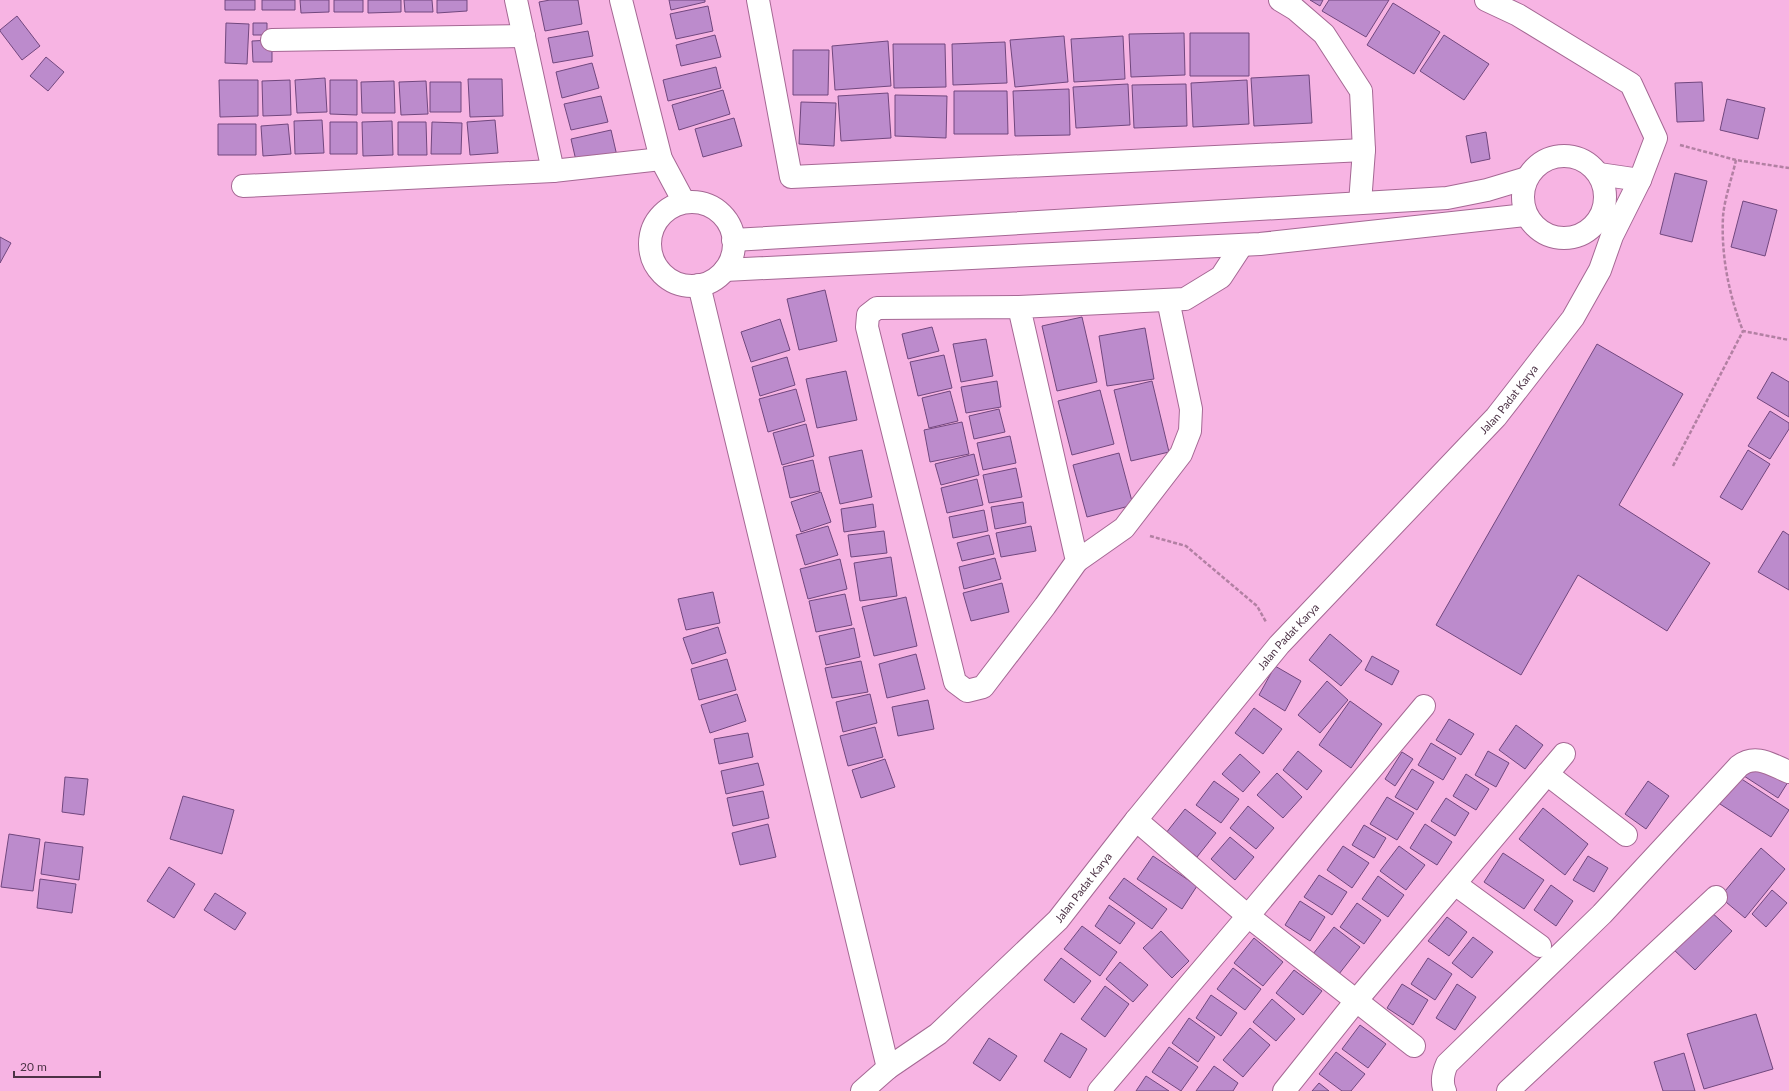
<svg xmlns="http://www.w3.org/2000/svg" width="1789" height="1091" viewBox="0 0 1789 1091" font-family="Lato,sans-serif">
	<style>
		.building { fill: #bc8bcc; stroke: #71477e }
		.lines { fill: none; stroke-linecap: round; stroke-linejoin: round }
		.minor-casing { stroke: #a56894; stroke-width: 24 }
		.path { stroke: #b280a3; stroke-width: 2.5; stroke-dasharray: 4 2; stroke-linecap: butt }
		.minor { stroke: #fff; stroke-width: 22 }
		.labels { text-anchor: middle; stroke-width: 4; stroke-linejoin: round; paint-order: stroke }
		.street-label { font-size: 11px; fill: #4c3245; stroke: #f7b4e3 }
	</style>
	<rect width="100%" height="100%" fill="#f7b4e3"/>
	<path class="building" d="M225,0H255V10H225Z
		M262,0H295V10H262Z
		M300,0H329V12L301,13Z
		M334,0H363V12H334Z
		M368,0H401V12L368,13Z
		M404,0H432L433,12H405Z
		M437,0H467V11L437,13Z
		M550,0H578L582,24L545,31L539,2Z
		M669,0H705V2L671,10Z
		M1310,0H1323L1320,6Z
		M1329,0H1389L1366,37L1322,11Z
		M1393,3L1440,32L1414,74L1367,45Z
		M708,6L713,31L676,39L670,14Z
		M17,16L40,46L22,60L0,31V30Z
		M226,23L249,24L247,64L225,63Z
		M253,23H267V35H253Z
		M588,31L593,56L553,63L548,38Z
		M1184,33L1185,75L1131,77L1129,34Z
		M1190,33H1249V76H1190Z
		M715,35L721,57L681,66L676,45Z
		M1444,35L1489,64L1464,100L1420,71Z
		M1064,36L1068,82L1015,87L1010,40Z
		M1123,36L1125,79L1074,82L1071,39Z
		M272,40V62H253L252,41Z
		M888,41L891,86L835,90L832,46Z
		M1005,42L1007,83L953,85L952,44Z
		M893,44H945L946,87L894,88Z
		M793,50H829L828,95H793Z
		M46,57L64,72L48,91L30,76Z
		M592,63L599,88L562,98L556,72Z
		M716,67L721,88L668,101L663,80Z
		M1309,75L1312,123L1254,126L1251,78Z
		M325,78L327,112L297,113L295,80Z
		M468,79H502L503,116L470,117Z
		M219,80H258V116L220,117Z
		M290,80L291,115L263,116L262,81Z
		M330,80H357V115L330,114Z
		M1247,80L1249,124L1193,127L1191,83Z
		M394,81L395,113H362L361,82Z
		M426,81L428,114L401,115L399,82Z
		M430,82H461V112H430Z
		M1702,82L1704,121L1677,122L1675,83Z
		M1128,84L1130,125L1076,128L1073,87Z
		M1186,84L1187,126L1134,128L1132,85Z
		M1069,89L1070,135L1015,136L1013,91Z
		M723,90L730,114L679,130L672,105Z
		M954,91H1007L1008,134H954Z
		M888,93L891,138L841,141L838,96Z
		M895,95L947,96L946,138L895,136Z
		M601,96L608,122L571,130L564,104Z
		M1727,99L1765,108L1758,139L1720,130Z
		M801,102L836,103L834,146L799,144Z
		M734,118L742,146L703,157L695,129Z
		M322,120L324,153L295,154L294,121Z
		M495,120L498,153L470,155L467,122Z
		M392,121L393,155L363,156L362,122Z
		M330,122H357V154H330Z
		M398,122H426L427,155H398Z
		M432,122L462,123L461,154H431Z
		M218,124H256V155H218Z
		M288,124L291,154L263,156L261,126Z
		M611,130L617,156L577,165L571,139Z
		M1486,132L1490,159L1471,163L1466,136Z
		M1675,173L1707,181L1692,242L1660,234Z
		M1743,201L1777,210L1765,256L1731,247Z
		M0,237L11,243L0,263Z
		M825,290L837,341L799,350L787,299Z
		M1082,317L1097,382L1057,391L1042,326Z
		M780,319L790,350L751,362L741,332Z
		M932,327L939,351L908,359L902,334Z
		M1145,328L1154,379L1107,386L1099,336Z
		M986,339L993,376L961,382L953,344Z
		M1597,344L1683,394L1619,505L1710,563L1667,631L1578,575L1521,675L1436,625Z
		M944,355L952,388L918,396L910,362Z
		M787,357L795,385L760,396L752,367Z
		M846,371L857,420L817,428L806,379Z
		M1772,372L1789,382V417L1757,398Z
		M997,381L1001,407L966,413L961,387Z
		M1152,381L1169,452L1131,461L1114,390Z
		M796,389L805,421L768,432L759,399Z
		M1100,390L1114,444L1072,455L1058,401Z
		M950,391L958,421L929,428L922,398Z
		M999,409L1005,432L974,439L969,416Z
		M1770,411L1789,423V429L1770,459L1748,446Z
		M962,422L969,454L930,462L924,430Z
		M806,424L814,456L782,465L773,433Z
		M1010,436L1016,463L983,470L977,443Z
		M862,450L872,497L840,504L829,457Z
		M1748,450L1770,464L1742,510L1720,497Z
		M1119,453L1133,505L1087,517L1073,465Z
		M974,454L979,475L941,485L935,464Z
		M813,460L820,491L790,498L783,467Z
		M1016,468L1022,497L989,503L983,475Z
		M977,479L983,505L947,513L941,488Z
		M821,492L831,522L801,532L791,502Z
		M1023,502L1026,523L995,529L991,507Z
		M873,504L876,527L844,532L841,509Z
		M984,510L988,531L953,538L949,517Z
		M828,526L838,555L805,565L796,535Z
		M1031,526L1036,551L1001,557L996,533Z
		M884,531L887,553L851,557L848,535Z
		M1783,531L1789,535V590L1758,572Z
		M989,535L994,554L962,561L957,543Z
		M891,557L897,596L860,601L854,563Z
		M995,558L1001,579L964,589L959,567Z
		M840,559L847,589L808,599L800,569Z
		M1002,583L1009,612L971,621L963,593Z
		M713,592L720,623L686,630L678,599Z
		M845,594L852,625L816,632L809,601Z
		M906,597L917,646L874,656L862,607Z
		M718,627L726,653L692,664L683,638Z
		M854,628L860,657L826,665L819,636Z
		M1330,634L1362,661L1341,686L1309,660Z
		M916,654L925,689L887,698L879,664Z
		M1372,656L1399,671L1392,685L1365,670Z
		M727,659L736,690L699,700L691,669Z
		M861,661L868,692L832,698L825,668Z
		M1275,666L1301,681L1285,711L1259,695Z
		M1327,681L1348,700L1320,733L1298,715Z
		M737,694L746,721L710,733L701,705Z
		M870,694L877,723L843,732L836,702Z
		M928,700L934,729L898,736L892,707Z
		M1350,701L1382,724L1351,768L1319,745Z
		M1254,708L1282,729L1263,754L1235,733Z
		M1449,719L1474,734L1461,755L1436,740Z
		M1516,725L1543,745L1525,769L1499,750Z
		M875,727L883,757L848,766L840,736Z
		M748,733L753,757L719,764L714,739Z
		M1431,743L1456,758L1443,780L1418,765Z
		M1298,751L1322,771L1307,790L1283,770Z
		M1488,751L1509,763L1496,787L1475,775Z
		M1402,752L1413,759L1395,786L1385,779Z
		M1240,754L1260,772L1243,792L1222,774Z
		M885,759L895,787L861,798L852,770Z
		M1755,760L1788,782L1778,798L1744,776Z
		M758,763L764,785L726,794L721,771Z
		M1412,769L1434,782L1417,810L1395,797Z
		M1277,773L1302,797L1283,818L1257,795Z
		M1466,774L1489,789L1476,810L1453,796Z
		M1737,776L1789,810L1771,837L1720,804Z
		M65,777L88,779L84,815L62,812Z
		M1214,781L1239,799L1221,823L1196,805Z
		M1648,781L1669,796L1646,829L1625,814Z
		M763,791L769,818L733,826L727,798Z
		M183,796L234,810L222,854L170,839Z
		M1387,797L1414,813L1397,840L1370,824Z
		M1446,798L1469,813L1455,836L1431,821Z
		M1248,806L1274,828L1256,849L1230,828Z
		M1543,808L1588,844L1565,875L1519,839Z
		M1185,809L1216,833L1197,857L1166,833Z
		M768,824L776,857L740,865L732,833Z
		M1425,824L1452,842L1437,865L1410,848Z
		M1364,825L1386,838L1374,858L1352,845Z
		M9,834L40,839L33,891L1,887Z
		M1230,837L1254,857L1235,880L1211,859Z
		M45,842L83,847L79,880L41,874Z
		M1343,846L1369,863L1352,888L1327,870Z
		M1399,846L1425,865L1406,890L1380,871Z
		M1761,848L1785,869L1745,918L1720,897Z
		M1503,853L1544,880L1524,909L1484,882Z
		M1153,856L1197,886L1182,909L1137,879Z
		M1588,856L1608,868L1594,892L1573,880Z
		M169,867L195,884L174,918L147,901Z
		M1319,875L1347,892L1332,915L1304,897Z
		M1378,876L1404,895L1388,917L1362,899Z
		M1124,878L1167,909L1152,929L1109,898Z
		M40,879L76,884L72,913L37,908Z
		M1551,885L1573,901L1556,926L1534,910Z
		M1772,890L1787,903L1766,927L1752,914Z
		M215,893L246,913L235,930L204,910Z
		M1300,901L1325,917L1310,941L1285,925Z
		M1357,903L1381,920L1364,944L1340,927Z
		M1109,905L1135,923L1120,944L1095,926Z
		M1709,910L1732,931L1695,970L1672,948Z
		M1447,917L1467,932L1449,956L1428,941Z
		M1082,926L1117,952L1100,976L1064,949Z
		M1334,927L1360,947L1339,974L1313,954Z
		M1161,931L1189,961L1172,978L1143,948Z
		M1473,937L1493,952L1472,978L1452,963Z
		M1254,938L1283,962L1263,986L1234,963Z
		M1061,958L1091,981L1074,1003L1044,980Z
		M1428,958L1452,974L1435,1000L1411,984Z
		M1120,962L1148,985L1133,1002L1106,979Z
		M1233,968L1261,989L1245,1010L1217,989Z
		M1294,970L1322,991L1303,1015L1276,993Z
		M1402,984L1428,1000L1413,1025L1387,1008Z
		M1457,984L1476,997L1455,1030L1436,1018Z
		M1105,986L1129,1004L1105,1037L1081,1019Z
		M1211,995L1237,1013L1221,1036L1196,1018Z
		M1272,999L1295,1019L1276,1041L1253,1022Z
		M1756,1014L1773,1069L1704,1089L1687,1034Z
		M1189,1018L1215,1037L1198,1062L1172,1043Z
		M1360,1025L1386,1044L1368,1068L1342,1049Z
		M1250,1028L1270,1045L1243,1077L1223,1060Z
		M1061,1033L1087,1049L1070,1078L1044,1061Z
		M989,1038L1017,1056L1000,1081L973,1063Z
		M1169,1047L1198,1067L1181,1091L1152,1072Z
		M1336,1052L1365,1074L1351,1091H1342L1319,1074Z
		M1684,1053L1695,1091H1663L1654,1062Z
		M1214,1066L1238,1083L1233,1091H1196Z
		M1146,1076L1169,1091H1136Z
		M1319,1083L1329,1091H1312Z"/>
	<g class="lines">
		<g class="minor-casing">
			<g id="minor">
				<path d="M516,0L553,171"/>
				<path d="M621,0L661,159L684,202"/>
				<path d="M758,0L791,177L1364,150"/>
				<path d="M1280,0L1295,9L1324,34L1361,91L1364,150L1360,203"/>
				<path d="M272,40L524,36"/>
				<circle cx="1564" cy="197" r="41"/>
				<path d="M1599,174L1640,180"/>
				<path d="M243,186L553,171L661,159"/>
				<circle cx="692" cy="244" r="42"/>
				<path d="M733,240L1447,198L1487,190L1527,178"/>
				<path d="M725,270L1260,244L1526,215"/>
				<path d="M699,285L888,1068"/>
				<path d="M1019,307L1077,561L1045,606L983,687L967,691L955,682L867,327L868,315L877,308L1019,307L1185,299L1221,277L1242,245"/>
				<path d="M1077,561L1124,528L1181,454L1190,431L1191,409L1168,300"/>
				<path d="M1547,774L1626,835"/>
				<path d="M1136,820L1248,916L1414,1046"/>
				<path d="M1455,884L1540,946"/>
				<path id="s1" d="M862,1091L888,1068L938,1034L1058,920L1136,820L1279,645L1496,417L1573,318L1600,270L1612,236L1640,180L1656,138L1631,84L1518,15L1486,0"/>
				<path d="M1099,1091L1248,916L1424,706"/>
				<path d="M1284,1091L1356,1001L1564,754"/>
				<path d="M1445,1091C1441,1082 1443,1073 1447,1064L1602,914L1739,766C1756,753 1772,765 1789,772"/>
				<path d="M1508,1091L1716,897"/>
			</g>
		</g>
		<path class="path" d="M1680,145L1736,160L1789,168
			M1736,160C1732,178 1724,200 1723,217C1721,256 1729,295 1743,331L1789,340
			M1673,466L1743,331
			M1150,536L1186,546L1257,606L1266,622"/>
		<use href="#minor" class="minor"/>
	</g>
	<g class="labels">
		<g class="street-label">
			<text dy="4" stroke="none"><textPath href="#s1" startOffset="950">Jalan Padat Karya</textPath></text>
			<text dy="4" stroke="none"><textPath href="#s1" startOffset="626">Jalan Padat Karya</textPath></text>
			<text dy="4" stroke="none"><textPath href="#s1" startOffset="302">Jalan Padat Karya</textPath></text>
		</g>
	</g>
	<path d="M14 1071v6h86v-6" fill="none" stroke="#4c3245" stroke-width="2"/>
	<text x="20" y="1071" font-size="12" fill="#4c3245" stroke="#f7b4e3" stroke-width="3" paint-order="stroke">20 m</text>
</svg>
